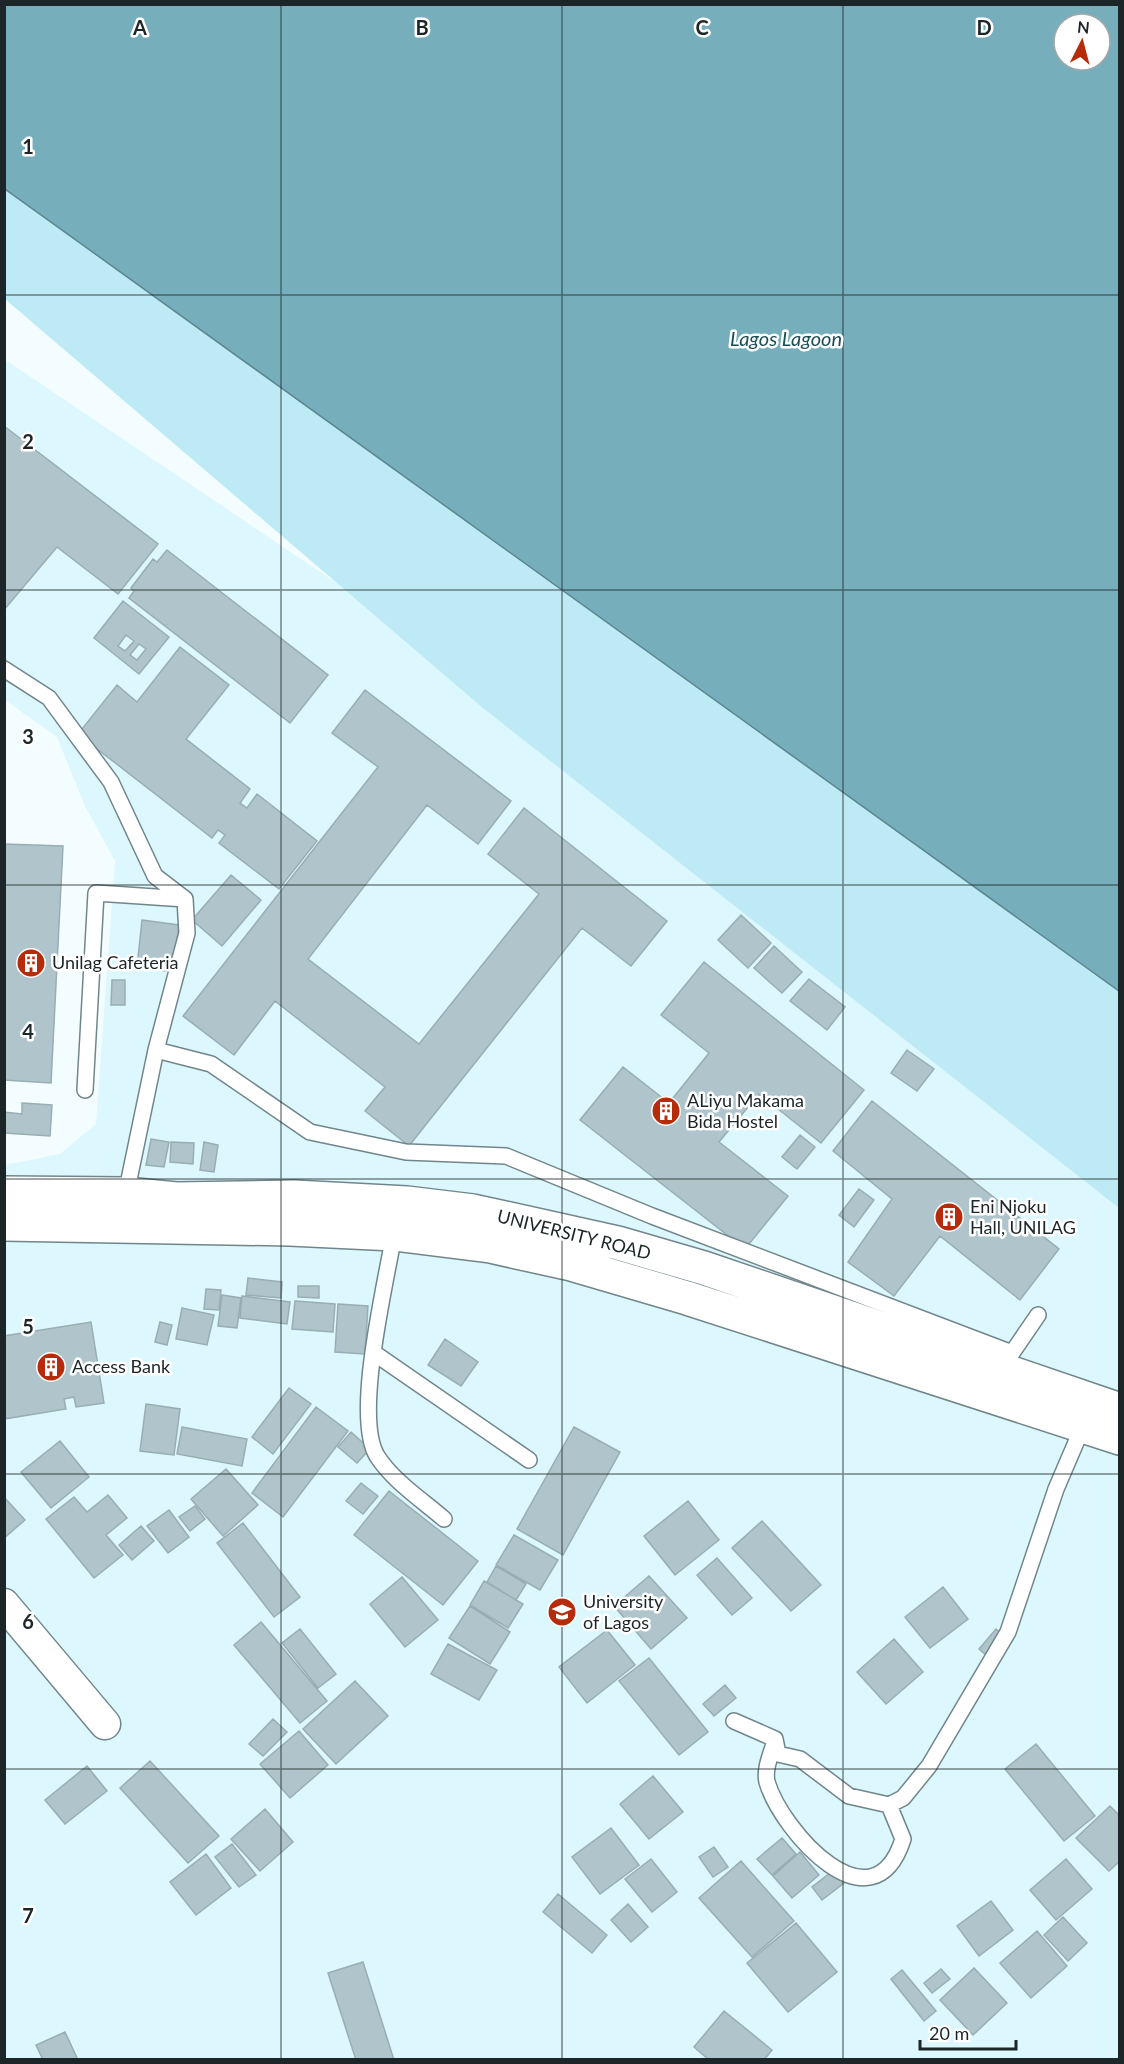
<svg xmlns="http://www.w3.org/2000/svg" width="1124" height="2064" viewBox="0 0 1124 2064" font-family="Lato,sans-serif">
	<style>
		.built { fill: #dcf7fd }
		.green { fill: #beeaf5; fill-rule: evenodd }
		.water { fill: #76afbb; stroke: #5b868f; stroke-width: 1.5; fill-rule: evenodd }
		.building { fill: #afc5cb; stroke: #98aeb3; stroke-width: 1.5; fill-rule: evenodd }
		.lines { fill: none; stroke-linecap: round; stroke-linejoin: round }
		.lane-casing { stroke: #71868b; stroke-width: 18 }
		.street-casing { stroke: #71868b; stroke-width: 33 }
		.secondary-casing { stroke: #71868b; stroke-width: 36 }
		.lane { stroke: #fff; stroke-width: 15 }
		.street { stroke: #fff; stroke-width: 30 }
		.secondary { stroke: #fff; stroke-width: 33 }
		.grid { fill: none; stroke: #1c2527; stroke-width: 1.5; stroke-opacity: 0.55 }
		.labels { text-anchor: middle; stroke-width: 5; stroke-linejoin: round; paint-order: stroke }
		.poi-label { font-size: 18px; fill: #1c2527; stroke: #fff; text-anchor: start }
		.street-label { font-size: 18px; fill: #1c2527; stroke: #fff }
		.water-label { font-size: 20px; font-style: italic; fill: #1d4e58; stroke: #fff }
		.grid-label { font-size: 20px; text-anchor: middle; font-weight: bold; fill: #1c2527; stroke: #fff; stroke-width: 5; stroke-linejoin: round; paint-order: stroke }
	</style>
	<rect width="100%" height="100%" fill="#f3fcff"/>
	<path class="built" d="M4,359L1119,1110V2059H5V1165L60,1154L96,1124L115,861L85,806L57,737L5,700Z"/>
	<path class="green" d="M5,5H1119V1208L483,708L5,299ZM1064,24H1100V60H1064Z"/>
	<path class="water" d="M5,4L1119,5V991L5,189ZM1064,24H1100V60H1064Z"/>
	<path class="building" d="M4,426L158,544L118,594L57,547L4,610Z
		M167,550L328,675L290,723L129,598L134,591L131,588L153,559L157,562Z
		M123,601L169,637L139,674L94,638ZM126,635L134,641L125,651L118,646ZM139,644L146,649L137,660L130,655Z
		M180,647L229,685L186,739L250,789L240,803L247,808L257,794L317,841L279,889L219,843L225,835L218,830L212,838L78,734L117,685L137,702Z
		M365,690L511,801L478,844L427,805L308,959L419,1044L539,894L488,854L524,808L667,921L631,966L582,928L409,1146L365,1111L385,1087L275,1001L234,1055L183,1016L378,767L332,733Z
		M4,844L63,846L51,1083L4,1080Z
		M231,875L261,900L222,946L192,920Z
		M741,915L771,943L748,968L718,940Z
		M142,920L179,925L173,972L137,967Z
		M774,946L802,972L782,993L754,968Z
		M704,962L864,1090L821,1143L759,1094L719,1142L788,1196L745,1249L580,1120L623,1067L669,1103L709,1053L661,1015Z
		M809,979L845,1007L827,1030L790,1001Z
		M112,980H125V1005H111Z
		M907,1050L934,1069L917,1091L891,1073Z
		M872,1101L1059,1249L1020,1300L940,1236L894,1296L848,1262L892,1199L833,1151Z
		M22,1103L52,1105L50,1136L4,1133V1112L22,1114Z
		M800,1135L815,1147L797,1169L782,1157Z
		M151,1139L169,1142L164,1167L146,1165Z
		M171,1142L194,1143L193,1164L170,1162Z
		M204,1142L218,1145L214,1172L200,1170Z
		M859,1189L874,1200L854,1227L839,1215Z
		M248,1278L282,1282L281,1298L246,1295Z
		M298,1286H319V1298L298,1297Z
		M206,1289L221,1290L219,1310L204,1309Z
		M222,1295L241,1298L237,1328L218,1326Z
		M242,1296L290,1302L287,1324L240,1318Z
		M295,1301L335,1304L333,1332L292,1329Z
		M338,1304L368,1306L365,1354L335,1352Z
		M182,1308L214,1315L207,1345L176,1339Z
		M91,1322L104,1403L76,1407L74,1397L64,1399L66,1409L4,1419V1336Z
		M160,1322L172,1325L167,1345L155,1342Z
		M445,1339L478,1362L461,1386L428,1365Z
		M289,1388L311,1404L273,1454L252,1437Z
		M146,1404L180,1409L174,1455L140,1451Z
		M316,1407L348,1431L283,1517L252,1493Z
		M182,1427L247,1439L242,1466L177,1454Z
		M574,1427L620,1452L563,1555L517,1529Z
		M351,1432L370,1449L357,1463L338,1447Z
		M60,1441L89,1477L51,1508L21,1472Z
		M226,1469L258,1505L223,1536L191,1499Z
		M361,1483L378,1496L363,1514L346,1501Z
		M389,1491L478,1561L443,1605L354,1535Z
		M108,1495L127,1518L106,1535L123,1555L94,1578L46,1519L74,1497L87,1512Z
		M4,1497L25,1520L4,1538Z
		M688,1501L719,1540L675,1575L644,1536Z
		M195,1506L205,1519L190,1531L179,1517Z
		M169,1510L189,1537L168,1553L147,1526Z
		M762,1521L821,1585L791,1611L732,1548Z
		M243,1523L300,1597L274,1617L217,1543Z
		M141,1526L154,1541L132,1560L119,1545Z
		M514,1535L558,1560L540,1590L496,1565Z
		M717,1558L752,1598L732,1615L697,1575Z
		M496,1566L526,1584L516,1600L487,1582Z
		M649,1576L687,1618L651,1649L614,1606Z
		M402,1577L438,1620L405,1647L370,1604Z
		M484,1581L523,1604L508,1628L470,1605Z
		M943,1587L968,1619L930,1648L905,1617Z
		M470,1606L510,1632L490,1664L449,1638Z
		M261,1622L327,1701L300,1723L234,1645Z
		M300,1629L336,1674L318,1688L282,1643Z
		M996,1629L1005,1637L988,1657L979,1649Z
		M607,1630L635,1665L587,1703L559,1667Z
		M894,1639L923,1672L886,1704L857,1672Z
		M448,1644L497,1670L479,1700L431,1674Z
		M649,1658L708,1732L679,1755L619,1681Z
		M355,1681L388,1716L336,1764L303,1729Z
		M725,1685L736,1698L714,1716L703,1704Z
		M273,1719L287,1732L263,1756L249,1744Z
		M299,1731L328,1765L290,1798L260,1764Z
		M1036,1744L1095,1816L1064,1841L1005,1769Z
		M150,1761L219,1836L188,1863L120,1788Z
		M87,1766L107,1791L65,1824L45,1800Z
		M653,1776L683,1812L649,1839L620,1804Z
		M1110,1806L1120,1816V1861L1109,1871L1076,1838Z
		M265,1809L293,1842L260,1871L231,1839Z
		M611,1828L639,1865L600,1894L572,1857Z
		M782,1838L796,1854L772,1875L757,1859Z
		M232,1844L256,1875L239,1887L215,1857Z
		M714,1847L728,1867L713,1877L699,1857Z
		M800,1852L819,1875L792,1898L773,1876Z
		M206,1854L231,1888L196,1915L170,1882Z
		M651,1859L677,1892L652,1912L625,1879Z
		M1066,1859L1092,1889L1056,1920L1030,1890Z
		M741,1861L794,1921L752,1957L699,1898Z
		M834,1870L844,1883L822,1900L812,1887Z
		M558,1894L607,1935L592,1953L543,1912Z
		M991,1901L1013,1930L979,1956L957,1926Z
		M628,1904L648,1927L631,1942L611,1920Z
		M1063,1917L1087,1943L1068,1961L1044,1935Z
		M796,1923L837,1972L788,2012L747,1963Z
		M1037,1931L1067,1966L1031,1998L1000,1963Z
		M363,1962L394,2060H356L328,1973Z
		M974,1968L1007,2003L973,2035L940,2000Z
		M941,1969L950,1979L932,1993L924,1983Z
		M902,1970L936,2011L924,2021L891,1979Z
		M724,2011L772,2050L764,2060H709L694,2047Z
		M65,2032L78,2060H43L36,2045Z"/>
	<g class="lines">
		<g class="lane-casing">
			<path id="lane" d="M4,669L49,698L111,782L155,876L185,899L187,933L156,1050L126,1194
				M156,1050L211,1064L310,1132L406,1152L506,1156L652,1216L1012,1353L1038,1315
				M85,1090L96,893L185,899
				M394,1234C386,1283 353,1416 377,1456C393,1481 422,1500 444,1519
				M374,1353L529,1460
				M734,1721L775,1739L778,1754L800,1759L849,1796L889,1805L903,1798L929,1766L1008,1632L1056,1489L1083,1426
				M775,1741C771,1754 764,1769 767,1782C782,1832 873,1933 903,1839L889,1805"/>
		</g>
		<g class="street-casing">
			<path id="street" d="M4,1604L105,1724"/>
		</g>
		<g class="secondary-casing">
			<path id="secondary" d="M4,1193L126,1194L176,1199L294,1197L407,1203L473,1211L618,1243L704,1268L1120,1410
				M4,1224L290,1229L394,1234L490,1246L571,1264L687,1298L1120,1438"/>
		</g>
		<use href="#lane" class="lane"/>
		<use href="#street" class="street"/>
		<use href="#secondary" class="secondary"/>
	</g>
	<path class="grid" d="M281,4V2060M562,4V2060M843,4V2060M4,295H1120M4,590H1120M4,885H1120M4,1179H1120M4,1474H1120M4,1769H1120"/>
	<defs>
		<g id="building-disc" transform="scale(1.5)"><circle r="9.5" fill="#b62b09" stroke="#fff"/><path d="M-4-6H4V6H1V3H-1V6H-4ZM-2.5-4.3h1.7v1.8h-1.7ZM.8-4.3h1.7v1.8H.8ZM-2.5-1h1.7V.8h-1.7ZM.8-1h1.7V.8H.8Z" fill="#fff"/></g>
		<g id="university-disc" transform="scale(1.5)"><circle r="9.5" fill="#b62b09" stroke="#fff"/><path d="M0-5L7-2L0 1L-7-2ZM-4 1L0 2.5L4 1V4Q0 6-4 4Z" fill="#fff"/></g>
	</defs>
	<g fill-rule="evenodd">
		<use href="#building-disc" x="31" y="963"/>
		<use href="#building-disc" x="666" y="1111"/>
		<use href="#building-disc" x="949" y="1217"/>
		<use href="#building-disc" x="51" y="1367"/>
		<use href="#university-disc" x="562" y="1612"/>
	</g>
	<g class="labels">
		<g class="poi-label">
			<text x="52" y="969">Unilag Cafeteria</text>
			<text x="687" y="1107">ALiyu Makama<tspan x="687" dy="21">Bida Hostel</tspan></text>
			<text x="970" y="1213">Eni Njoku<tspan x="970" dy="21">Hall, UNILAG</tspan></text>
			<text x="72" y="1373">Access Bank</text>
			<text x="583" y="1608">University<tspan x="583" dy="21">of Lagos</tspan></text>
		</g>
		<g class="street-label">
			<text transform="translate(574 1235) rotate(14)" y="6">UNIVERSITY ROAD</text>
		</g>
		<g class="water-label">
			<text x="786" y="346">Lagos Lagoon</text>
		</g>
	</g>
	<g class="grid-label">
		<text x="140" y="35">A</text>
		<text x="422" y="35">B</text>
		<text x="702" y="35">C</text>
		<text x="984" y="35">D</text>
		<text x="28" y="154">1</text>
		<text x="28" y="449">2</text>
		<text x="28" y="744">3</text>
		<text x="28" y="1039">4</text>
		<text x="28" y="1334">5</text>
		<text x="28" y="1629">6</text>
		<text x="28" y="1923">7</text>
	</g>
	<rect width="1124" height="2064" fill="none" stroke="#1c2527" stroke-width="12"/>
	<g transform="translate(1082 42) rotate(6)"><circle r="28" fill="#ffffff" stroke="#a4a8a9" stroke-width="1.5"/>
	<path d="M0-4.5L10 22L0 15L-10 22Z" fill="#b62b09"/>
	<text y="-9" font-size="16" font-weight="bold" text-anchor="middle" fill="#1c2527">N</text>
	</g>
	<path d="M920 2040v9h96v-9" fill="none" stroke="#1c2527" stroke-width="3"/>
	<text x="929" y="2040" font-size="18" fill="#1c2527" stroke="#ffffff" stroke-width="4.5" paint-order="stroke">20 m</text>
</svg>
